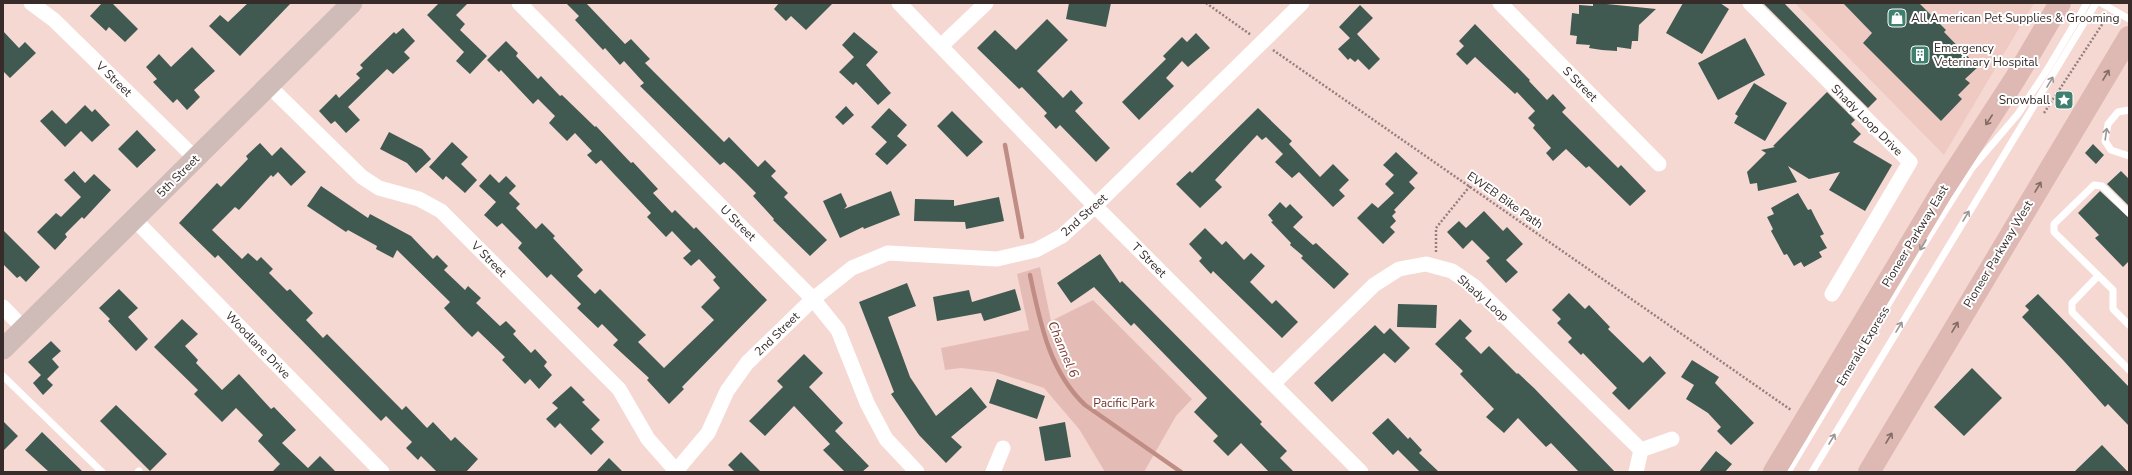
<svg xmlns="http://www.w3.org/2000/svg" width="2132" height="475" viewBox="0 0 2132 475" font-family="'Nunito Sans',sans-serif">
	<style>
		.built { fill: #efcac3 }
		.green { fill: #e5bcb5 }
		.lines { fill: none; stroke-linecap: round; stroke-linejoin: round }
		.stream { stroke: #c08d84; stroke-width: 4.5 }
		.building { fill: #405a52 }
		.path { stroke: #937f7b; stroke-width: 2.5; stroke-dasharray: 2 2; stroke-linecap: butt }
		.service { stroke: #fff; stroke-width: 7 }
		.minor { stroke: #fff; stroke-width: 15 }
		.secondary { stroke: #cfbcb9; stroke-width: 21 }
		.primary { stroke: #deb8b2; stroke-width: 22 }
		.oneway { stroke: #826b67 }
		.oneway2 { stroke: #9b9694 }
		.labels { text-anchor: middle; stroke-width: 4; stroke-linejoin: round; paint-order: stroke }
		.poi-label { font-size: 12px; fill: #372c2a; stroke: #fff; text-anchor: start }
		.street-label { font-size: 12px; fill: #372c2a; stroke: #fff }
		.park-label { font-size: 12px; fill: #733128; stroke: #fff }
		.water-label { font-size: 13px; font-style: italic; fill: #7d3b31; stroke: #fff }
	</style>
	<rect width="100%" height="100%" fill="#f6d8d3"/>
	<path class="built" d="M1795,3H2034L1944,155Z"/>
	<path class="green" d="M1040,267L1051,321L1093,300L1192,399L1176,416L1144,472H1105L1079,429L1044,388L995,372L961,368L945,370L941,348L1029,330L1017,274Z"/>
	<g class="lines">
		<path class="stream" d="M1005,145L1022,237
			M1030,275C1040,322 1049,371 1085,405L1181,472"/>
	</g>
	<path class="building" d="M102,3H112L138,29L125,42L109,27L106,31L90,16Z
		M248,3H291L240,56L209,26L220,15L228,22Z
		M439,3H468L456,15L465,24L460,30L487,56L470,74L456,61L464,52L427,15Z
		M566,3H586L625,44L631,39L650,59L645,63L724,142L729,137L758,167L765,160L776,171L771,176L788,193L784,197L827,240L810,256L773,220L774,219L753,196L756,193L734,171L724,162L720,165L640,86L644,83L624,61L620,65L605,48L603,50L575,20L579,16Z
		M779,3H833L806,30L791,16L786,21L774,9Z
		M1069,3H1111L1106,27L1066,19Z
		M1593,3H1597L1656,9L1639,25L1638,41H1632L1631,49L1617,47V51L1602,50L1589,48L1590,45L1576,44L1577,36L1570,35L1572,13L1579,14V5L1593,6Z
		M1683,3H1720L1729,9L1702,54L1666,33Z
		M1763,3H1784L1877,99L1868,108Z
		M1843,3H1919L1946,30L1944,32L1978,67L1965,79L1970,83L1958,95L1962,99L1941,121L1863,43L1872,33Z
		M1360,5L1373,18L1357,34L1380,59L1369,70L1358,59L1355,62L1350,58L1348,60L1338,49L1350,38L1339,27Z
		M1047,19L1068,40L1037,71L1063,98L1071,90L1083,103L1075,111L1110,148L1096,162L1060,125L1056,129L1044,116L1047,113L1022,87L1019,89L977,48L995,30L1016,50Z
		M1475,24L1530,80L1529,81L1547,100L1553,94L1566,108L1562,112L1618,168L1621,165L1646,191L1630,206L1589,166L1586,168L1566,149L1553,161L1546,153L1551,148L1533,128L1535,125L1528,118L1535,111L1517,92L1515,94L1475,57L1467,65L1456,54L1464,46L1459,41Z
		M403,28L415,41L404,52L410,58L393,74L387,69L348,107L360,120L346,133L335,121L331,124L319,111L336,94L339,98L360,78L356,74L363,68L360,65L394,32L396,34Z
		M3,31L19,48L25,42L36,53L10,78L3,71Z
		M854,32L878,52L866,65L891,93L878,105L856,82L853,85L839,72L854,57L842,45Z
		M1196,33L1210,48L1188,67L1182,61L1166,78L1174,86L1139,120L1122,102L1166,59L1163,56L1182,37L1187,42Z
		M1745,38L1765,75L1718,100L1698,63Z
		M506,41L518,53L516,56L538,79L541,76L560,96L562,95L595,127L596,126L631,163L633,162L658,189L653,193L672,213L675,210L694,229L696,227L767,300L682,387L684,389L669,404L647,380L649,378L613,345L618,340L602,324L598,328L577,308L581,304L551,274L547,278L518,248L522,243L502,223L497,227L484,215L496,202L479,186L490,174L499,183L506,176L516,186L509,193L520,204L516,208L536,229L542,223L555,236L553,238L583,270L577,276L595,294L600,289L646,335L638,342L664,368L714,320L701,307L720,288L713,280L716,277L699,259L691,266L683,258L691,251L672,231L666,237L647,217L651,213L614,174L601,160L596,164L587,155L592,151L575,133L567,141L549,123L555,116L538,99L533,104L501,70L499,72L487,60Z
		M192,47L215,71L194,90L200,97L187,110L177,99L173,103L153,82L157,79L146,67L159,54L171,67Z
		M1754,83L1787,103L1765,141L1734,123L1738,116L1735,114Z
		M1827,92L1855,120L1851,124L1861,134L1853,142L1892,165L1865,211L1829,190L1840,172L1809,179L1788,166L1797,182L1758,191L1757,183L1750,184L1747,172L1766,153L1761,150L1775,147L1773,146Z
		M85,105L92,112L95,109L110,125L92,142L81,131L65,147L40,121L52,110L66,124Z
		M846,106L854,115L843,125L835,117Z
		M889,108L907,125L897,136L907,145L887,165L875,154L887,142L871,127Z
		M1258,108L1292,141L1289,144L1320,177L1333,164L1349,180L1339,190L1345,196L1333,207L1299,172L1292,178L1275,162L1283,154L1266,137L1262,140L1257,135L1215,180L1222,187L1200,208L1176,184L1190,171L1192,173Z
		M952,111L983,142L967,157L937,126Z
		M137,130L156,150L137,168L118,149Z
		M389,132L422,149L431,159L416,173L407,163L380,149Z
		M452,142L468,157L461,164L477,180L465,193L446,176L443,180L429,167Z
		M260,143L272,156L281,147L306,172L291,186L278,172L273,177L271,175L239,210L235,207L212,230L242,259L248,253L257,261L261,257L273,269L269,273L287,291L290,289L313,313L306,320L323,338L327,334L402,410L406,406L427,428L433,422L451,441L455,437L478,459L466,472H437L421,456L418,460L406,448L412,442L386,416L381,421L218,255L215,258L179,223L217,183L221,187L248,159L246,156Z
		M2093,144L2104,155L2096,164L2085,153Z
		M1396,152L1418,173L1409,182L1415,188L1394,210L1396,212L1392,216L1396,221L1390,227L1395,232L1383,244L1357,218L1372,203L1378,208L1394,193L1385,184L1394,175L1383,165Z
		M74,171L85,183L94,174L111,190L84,219L82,217L65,234L67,237L55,250L37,232L56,213L61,217L81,197L64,180Z
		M2121,171L2129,179V206L2107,184Z
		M321,186L368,218L370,214L411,236L433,259L437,255L448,266L444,270L465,290L468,286L481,298L476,303L500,326L506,321L516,331L513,334L531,353L535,349L547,362L544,366L552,375L539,389L530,379L525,384L502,360L505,357L478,331L472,337L462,327L444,308L450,302L397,250L393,258L376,249L377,246L348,230L346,232L307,206Z
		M891,191L900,215L864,229L863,227L840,238L823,201L841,193L847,206L844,209Z
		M2100,191L2129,218V261L2123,267L2095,238L2099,235L2078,213Z
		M1798,193L1808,210L1811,209L1816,219L1824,234L1820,236L1827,248L1819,252L1822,257L1804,267L1801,262L1794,266L1787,254L1784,255L1771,231L1773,229L1767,217L1774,214L1771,208Z
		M999,197L1004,221L966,229L965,222L914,221L915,199L954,200V206Z
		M1280,202L1286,208L1290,204L1303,217L1293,227L1313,245L1316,243L1349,274L1334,289L1301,258L1303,256L1290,245L1291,243L1271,222L1273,221L1268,215Z
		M1484,211L1503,231L1507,227L1523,244L1506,260L1518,272L1506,283L1486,261L1490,258L1472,240L1463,249L1447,232L1459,221L1466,228Z
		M1205,228L1222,245L1226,241L1244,260L1251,253L1265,266L1250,282L1272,304L1276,300L1298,322L1282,338L1213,271L1211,274L1199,261L1202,258L1189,244Z
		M3,230L40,267L26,282L20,276L17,278L3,264Z
		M1100,254L1120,283L1122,281L1262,422L1260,424L1287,451L1280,458L1294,472H1269L1241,443L1228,456L1213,441L1218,436L1194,412L1207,398L1134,323L1131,326L1094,287L1071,303L1057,283Z
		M907,283L916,306L888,317L910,377L936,416L971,387L987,407L951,437L962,447L946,463L919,435L891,394L894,392L859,302Z
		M119,289L138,308L128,317L148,339L136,351L108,321L110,319L99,308Z
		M1015,289L1021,310L984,321L981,313L937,321L933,297L969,290L972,302Z
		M1569,293L1585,309L1589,305L1610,327L1608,329L1643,363L1650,356L1666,373L1629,410L1612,393L1617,388L1583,353L1581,355L1568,342L1572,338L1557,323L1561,319L1552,310Z
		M2038,294L2129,387V426L2108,404L2105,407L2063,360L2022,317L2029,310L2025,306Z
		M1398,304L1437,305L1436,328L1397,327Z
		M182,319L198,334L185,346L198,360L196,363L222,390L239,374L271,409L274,407L296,430L282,443L308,468L320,456L336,472H272L280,464L258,441L263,435L236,408L222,422L194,394L198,390L154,347Z
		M1460,319L1472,331L1465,338L1481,354L1489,346L1517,374L1518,373L1534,388L1615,472H1579L1551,443L1546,447L1518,418L1504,433L1486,417L1494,409L1460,374L1463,371L1435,344Z
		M1375,325L1384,334L1390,328L1410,348L1395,363L1384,353L1332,402L1314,383Z
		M51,341L61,351L52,359L59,367L47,379L53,385L43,395L33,383L41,375L28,362Z
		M804,354L823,373L809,387L843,423L835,431L869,466L862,472H845L823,450L830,444L794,406L765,436L749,421L783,387L777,381Z
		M1692,360L1719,377L1715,383L1754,423L1731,445L1717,431L1721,427L1708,413L1686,399L1694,385L1681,377Z
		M1972,368L2002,398L1964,436L1934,407Z
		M997,379L1045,396L1037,419L989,403Z
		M571,386L585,400L582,402L600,420L591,429L604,442L591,455L560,423L555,428L546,419L558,408L552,403Z
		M116,405L167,454L150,471L100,421Z
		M1388,418L1408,439L1410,437L1422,450L1419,453L1439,472H1420L1398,450L1393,455L1372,433Z
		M3,421L18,436L3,451Z
		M1065,422L1071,457L1045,461L1039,427Z
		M42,432L83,472H49L25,450Z
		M2102,445L2128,472H2074Z
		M1716,451L1732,464L1725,472H1699Z
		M741,452L761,472H735L728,465Z
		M609,458L623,472H596Z"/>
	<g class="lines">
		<path class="path" d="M1206,3L1251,35
			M1273,50L1791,410
			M2044,113L2107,17
			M1436,252V228L1470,186"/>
		<path class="service" d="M2101,3L2129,19
			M2129,110L2118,112L2108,124L2105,141L2111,150L2129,156
			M2129,213L2102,186L2094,185L2054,224V232L2113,290V309L2129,325
			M2098,276L2072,303V312L2129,370
			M3,376L102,472
			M138,472L139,471
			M1788,472L1926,241L1972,168L2018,114L2047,70L2087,3
			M1812,472L2096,3"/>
		<path class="minor" d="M31,3L54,20L195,158
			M519,3L813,299L838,330L867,403L886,439L917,472
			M899,3L1095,206L1361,472
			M1500,3L1659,164
			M1750,3L1910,162L1832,294
			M941,46L986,3
			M269,86L362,177L379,188L419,199L441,211L619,389L648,439L677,472
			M134,219L382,472
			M3,307L24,329
			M1273,384L1374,285L1399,269L1426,264L1452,271L1475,287L1641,450L1636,472
			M1641,450L1672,439
			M675,472L708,433L727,391L747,363L813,299L852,268L888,253L997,259L1036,250L1062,236L1095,206L1302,3
			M993,472L1003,448"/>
		<path class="secondary" d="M3,349L352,3"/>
		<path class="primary" d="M1774,472L1941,193L2015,79L2060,3
			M1869,472L2129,37"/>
	</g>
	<defs><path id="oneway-shaft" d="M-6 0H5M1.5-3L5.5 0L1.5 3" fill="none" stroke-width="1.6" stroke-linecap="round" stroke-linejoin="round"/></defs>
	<g class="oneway">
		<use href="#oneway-shaft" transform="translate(2106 75) rotate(-59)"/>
		<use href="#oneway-shaft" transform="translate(1989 120) rotate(123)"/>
		<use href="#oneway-shaft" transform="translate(2038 187) rotate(-59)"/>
		<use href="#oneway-shaft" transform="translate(1955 327) rotate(-59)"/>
		<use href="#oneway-shaft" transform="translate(1889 438) rotate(-59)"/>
	</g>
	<g class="oneway2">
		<use href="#oneway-shaft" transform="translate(2050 82) rotate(-59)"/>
		<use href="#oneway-shaft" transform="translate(2106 134) rotate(-82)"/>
		<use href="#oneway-shaft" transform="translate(1966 216) rotate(-59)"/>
		<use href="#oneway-shaft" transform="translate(1923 245) rotate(121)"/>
		<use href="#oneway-shaft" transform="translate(1899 327) rotate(-59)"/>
		<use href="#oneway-shaft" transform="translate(1832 439) rotate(-59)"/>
	</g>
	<defs>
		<g id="shop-square" transform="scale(1)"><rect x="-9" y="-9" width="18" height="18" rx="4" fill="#40806f" stroke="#fff"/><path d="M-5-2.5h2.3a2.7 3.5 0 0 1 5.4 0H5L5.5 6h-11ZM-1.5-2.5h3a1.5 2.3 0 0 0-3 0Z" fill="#fff"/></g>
		<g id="building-square" transform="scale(1)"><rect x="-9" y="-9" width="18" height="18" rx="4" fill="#40806f" stroke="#fff"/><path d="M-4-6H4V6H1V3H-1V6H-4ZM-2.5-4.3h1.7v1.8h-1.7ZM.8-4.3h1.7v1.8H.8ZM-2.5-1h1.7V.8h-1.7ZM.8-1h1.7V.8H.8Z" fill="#fff"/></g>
		<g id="sight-square" transform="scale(1)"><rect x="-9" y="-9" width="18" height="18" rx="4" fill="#40806f" stroke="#fff"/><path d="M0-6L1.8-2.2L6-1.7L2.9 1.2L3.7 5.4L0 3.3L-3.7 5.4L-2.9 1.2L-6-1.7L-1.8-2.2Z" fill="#fff"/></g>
	</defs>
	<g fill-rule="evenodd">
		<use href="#shop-square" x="1897" y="18"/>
		<use href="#building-square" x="1920" y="55"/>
		<use href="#sight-square" x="2064" y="100"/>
	</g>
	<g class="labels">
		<g class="poi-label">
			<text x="1911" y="22">All American Pet Supplies &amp; Grooming</text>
			<text x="1934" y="52">Emergency<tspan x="1934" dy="14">Veterinary Hospital</tspan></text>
			<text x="2050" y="104" text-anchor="end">Snowball</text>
		</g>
		<g class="street-label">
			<text transform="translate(114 79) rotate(44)" y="4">V Street</text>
			<text transform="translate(1580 84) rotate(45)" y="4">S Street</text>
			<text transform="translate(1867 120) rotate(45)" y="4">Shady Loop Drive</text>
			<text transform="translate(178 176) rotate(-45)" y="4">5th Street</text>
			<text transform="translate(1505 200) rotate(35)" y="4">EWEB Bike Path</text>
			<text transform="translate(1084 215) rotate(-42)" y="4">2nd Street</text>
			<text transform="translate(738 223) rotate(45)" y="4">U Street</text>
			<text transform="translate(1915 236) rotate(-59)" y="4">Pioneer Parkway East</text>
			<text transform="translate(1998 254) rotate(-59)" y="4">Pioneer Parkway West</text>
			<text transform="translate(489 259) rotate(45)" y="4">V Street</text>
			<text transform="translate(1149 260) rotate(45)" y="4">T Street</text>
			<text transform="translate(1483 298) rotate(41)" y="4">Shady Loop</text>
			<text transform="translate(777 334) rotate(-44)" y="4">2nd Street</text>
			<text transform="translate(258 345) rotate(46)" y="4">Woodlane Drive</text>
			<text transform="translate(1863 346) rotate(-59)" y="4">Emerald Express</text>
		</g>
		<g class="park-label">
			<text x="1124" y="407">Pacific Park</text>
		</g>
		<g class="water-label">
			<text transform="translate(1064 349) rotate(67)" y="5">Channel 6</text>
		</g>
	</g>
	<rect width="2132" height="475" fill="none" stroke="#372c2a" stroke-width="8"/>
</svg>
